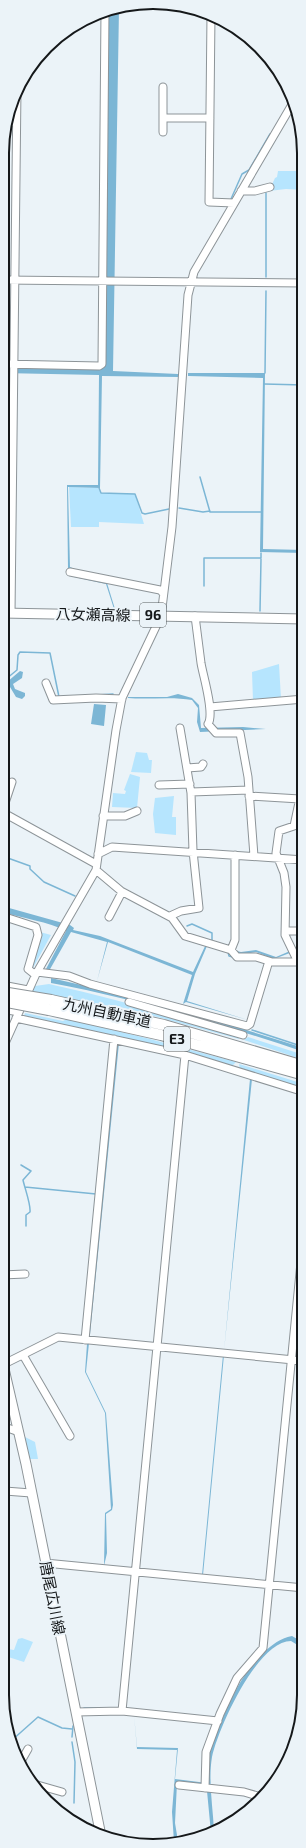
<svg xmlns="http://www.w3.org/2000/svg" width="306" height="1848" viewBox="0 0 306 1848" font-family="'Exo 2','Noto Sans JP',sans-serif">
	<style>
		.green { fill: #b6e5fe }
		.water { fill: #7cb6d5 }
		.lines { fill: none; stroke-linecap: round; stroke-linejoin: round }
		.stream { stroke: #7cb6d5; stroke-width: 1.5 }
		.minor-casing { stroke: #8d9498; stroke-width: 9 }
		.major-casing { stroke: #8d9498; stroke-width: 11 }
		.highway-casing { stroke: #8d9498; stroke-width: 12 }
		.minor { stroke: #fff; stroke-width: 7 }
		.major { stroke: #fff; stroke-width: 9 }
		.highway { stroke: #fff; stroke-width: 10 }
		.highway-bridge-casing { stroke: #8d9498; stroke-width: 12; stroke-linecap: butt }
		.highway-bridge { stroke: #fff; stroke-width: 10 }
		.labels { text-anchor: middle; stroke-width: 4; stroke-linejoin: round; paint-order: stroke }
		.shield { fill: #ebf3f8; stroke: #555a5d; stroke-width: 1 }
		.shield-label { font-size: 14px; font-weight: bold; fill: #15181a }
		.street-label { font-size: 15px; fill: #15181a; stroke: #ebf3f8 }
		.rim { fill: none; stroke: #15181a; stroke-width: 2 }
	</style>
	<rect width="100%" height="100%" fill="#ebf3f8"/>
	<path class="green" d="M278,171H304V190L286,189L269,191L275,178L277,177Z
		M69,487L98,488L101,493L135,494L144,524L99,522V527H71Z
		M279,664L281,699L253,701L252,672Z
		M136,752L147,753L149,760H152L151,773L131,772Z
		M130,774L140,777L137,808L112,807L113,793L125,794L126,791L124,790Z
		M174,796L172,817H176V835L155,833L153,814L155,798Z
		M40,932L51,935L33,968L31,966Z
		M49,984C113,998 176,1016 238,1037L239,1039L113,1005L106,1006L58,996L31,992L35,986Z
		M25,1013L63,1021L67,1019L146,1038L236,1062L231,1067L30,1019L24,1016Z
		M248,1037L304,1055V1060L244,1040Z
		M239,1064L304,1084V1089L240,1070Z
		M23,1436L35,1442L38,1459H27Z
		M22,1638L33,1642L24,1662L2,1655V1648L14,1650L18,1639Z"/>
	<path class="water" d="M119,8L113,371L178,374V377L102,376L100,488L68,487L70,567L107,583L115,609H114L106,584L74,577L71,575L72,570L68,568L67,485H98L99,375L2,373V367L102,369L104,366L108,9Z
		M188,373H265L263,549L304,550V553L260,552L263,378L188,376Z
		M20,671L23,672L22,678L13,684L15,689L25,693V696L22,699L16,697L7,682Z
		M178,694L192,698L199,705L201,728L243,727L266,729L200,732L197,722L198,708L192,700C171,696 149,700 128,698V697H167Z
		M94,704L106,705L104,726L91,724Z
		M2,906L70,925L74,928L73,930L100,936L193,972L206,944L241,952L256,950L276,957L297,948L304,947V950L295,951L274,959L256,952L245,954L228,952L207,946L195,974L187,1001L248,1020L186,1002L183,1004L192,975L108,942L97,981L107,942L71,932L49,971L46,969L66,931C49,922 22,918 2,912Z
		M51,978L90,987L214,1020L304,1048V1052C221,1024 136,999 51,983Z
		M117,1043H119L90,1334H88Z
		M188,1060L252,1079L224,1351L250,1079Z
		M63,1341L89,1343L86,1372L106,1413L113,1505L112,1510L106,1514L107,1553L104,1566L105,1513L111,1509L105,1413L85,1372L87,1344Z
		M223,1355H224L203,1575H202Z
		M292,1636L304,1643V1649L291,1641C257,1641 218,1729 212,1757C208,1781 213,1807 214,1831L211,1833L207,1791L177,1783L175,1823L178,1841L174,1842L172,1812L177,1750L137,1749L134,1715L137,1747L178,1748L175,1779L207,1783L209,1754L212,1745C225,1711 237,1679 263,1653C272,1645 280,1638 292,1636Z"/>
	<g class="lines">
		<path class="stream" d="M231,199L242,174L249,170L270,134
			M266,277V193
			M265,373L266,291
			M264,384L304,385
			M200,477L210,512H261
			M99,488L101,493L135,494L142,513L145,514L169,509
			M179,508L203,512L210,511
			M204,586V558H261V553
			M260,611L261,559
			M2,679H6L17,670L18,655L20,652L50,653L59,697
			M97,695L113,694
			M2,864L5,857L30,866V869L44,882L75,896
			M187,926L192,924L212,933V940
			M228,952L229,956L233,957
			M252,1030L304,1047
			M21,1165L31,1171L23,1180C25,1189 31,1205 30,1212L26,1215V1226
			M25,1187L96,1194
			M84,1708H106
			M72,1737L73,1726
			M11,1741L38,1717L62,1728L72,1729
			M72,1742L75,1762L74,1803"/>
		<g class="minor-casing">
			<path id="minor" d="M211,15L209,202L234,203
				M259,48L260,47
				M163,118H210
				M8,122H16
				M163,132V87
				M241,191H255L270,187
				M2,280L304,283
				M2,364L99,366L102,364L105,10
				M70,572L160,590L163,593
				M11,613L17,89
				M195,616C197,632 199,648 201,663C203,676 215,713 208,724L216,733H240L248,777L254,856
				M46,683L53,700L96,698L122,699
				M210,707L304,699
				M187,768L201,767L203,764
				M12,782L2,812L96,864
				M159,785L190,784
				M191,792L249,790
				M249,796L300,799
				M103,816H125L137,811
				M98,854L112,847L304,860
				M96,870L121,891L172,918L185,936L231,950L237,957H256L272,962H298L304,963
				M2,916L36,927L38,935L28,969L33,973
				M170,916L181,911L199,908L193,851L191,793L180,728
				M109,917L122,892
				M285,931H304
				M231,950L235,940V855
				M298,962L285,935L286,887L284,873L276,853L279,831L294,826L304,779
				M37,972L69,976L90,984L247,1026L250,1024L269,961
				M2,985L28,990
				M129,1002L243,1035
				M2,1009L19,1012
				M16,1018L185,1055L304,1092
				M2,1050L36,974L96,870L116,730L122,698L161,616L172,527L188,295L194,272L294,101
				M2,1275L25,1274
				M85,1340L114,1039
				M23,1355L70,1436
				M4,1364L58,1337L304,1361
				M2,1426L19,1432
				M5,1491L31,1493
				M45,1563L304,1588
				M122,1711L185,1055
				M76,1712L122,1711L218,1721
				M20,1763L28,1749
				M34,1784L62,1792
				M179,1785L244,1792L261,1797
				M205,1788L206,1752L220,1714L237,1678L263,1648L304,1232"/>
		</g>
		<g class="major-casing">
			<path id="major" d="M2,613L304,619
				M2,1360L26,1464L101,1836"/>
		</g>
		<g class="highway-casing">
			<path id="highway" d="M51,1000L164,1025L304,1066
				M49,1010L161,1035L304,1075"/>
		</g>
		<use href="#minor" class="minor"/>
		<use href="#major" class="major"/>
		<use href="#highway" class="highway"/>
		<g class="highway-bridge-casing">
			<path id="highway-bridge" d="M2,992L51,1000
				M2,1001L49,1010"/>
		</g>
		<use href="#highway-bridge" class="highway-bridge"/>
	</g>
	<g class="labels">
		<g class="shield">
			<rect x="140" y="603" width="26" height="24" rx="3"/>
			<rect x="164" y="1027" width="26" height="24" rx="3"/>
		</g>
		<g class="shield-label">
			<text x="153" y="620">96</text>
			<text x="177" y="1044">E3</text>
		</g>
		<g class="street-label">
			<text transform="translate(93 615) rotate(1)" y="5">八女瀬高線</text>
			<text transform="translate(107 1013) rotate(12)" y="5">九州自動車道</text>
			<text transform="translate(52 1598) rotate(79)" y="5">唐尾広川線</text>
		</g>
	</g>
	<path d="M0 0H306V1848H0ZM153 9H153A144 144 0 0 1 297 153V1695A144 144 0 0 1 153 1839H153A144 144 0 0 1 9 1695V153A144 144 0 0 1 153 9Z" fill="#ebf3f8" fill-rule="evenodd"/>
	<path class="rim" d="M153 9H153A144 144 0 0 1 297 153V1695A144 144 0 0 1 153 1839H153A144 144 0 0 1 9 1695V153A144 144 0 0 1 153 9Z"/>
</svg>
